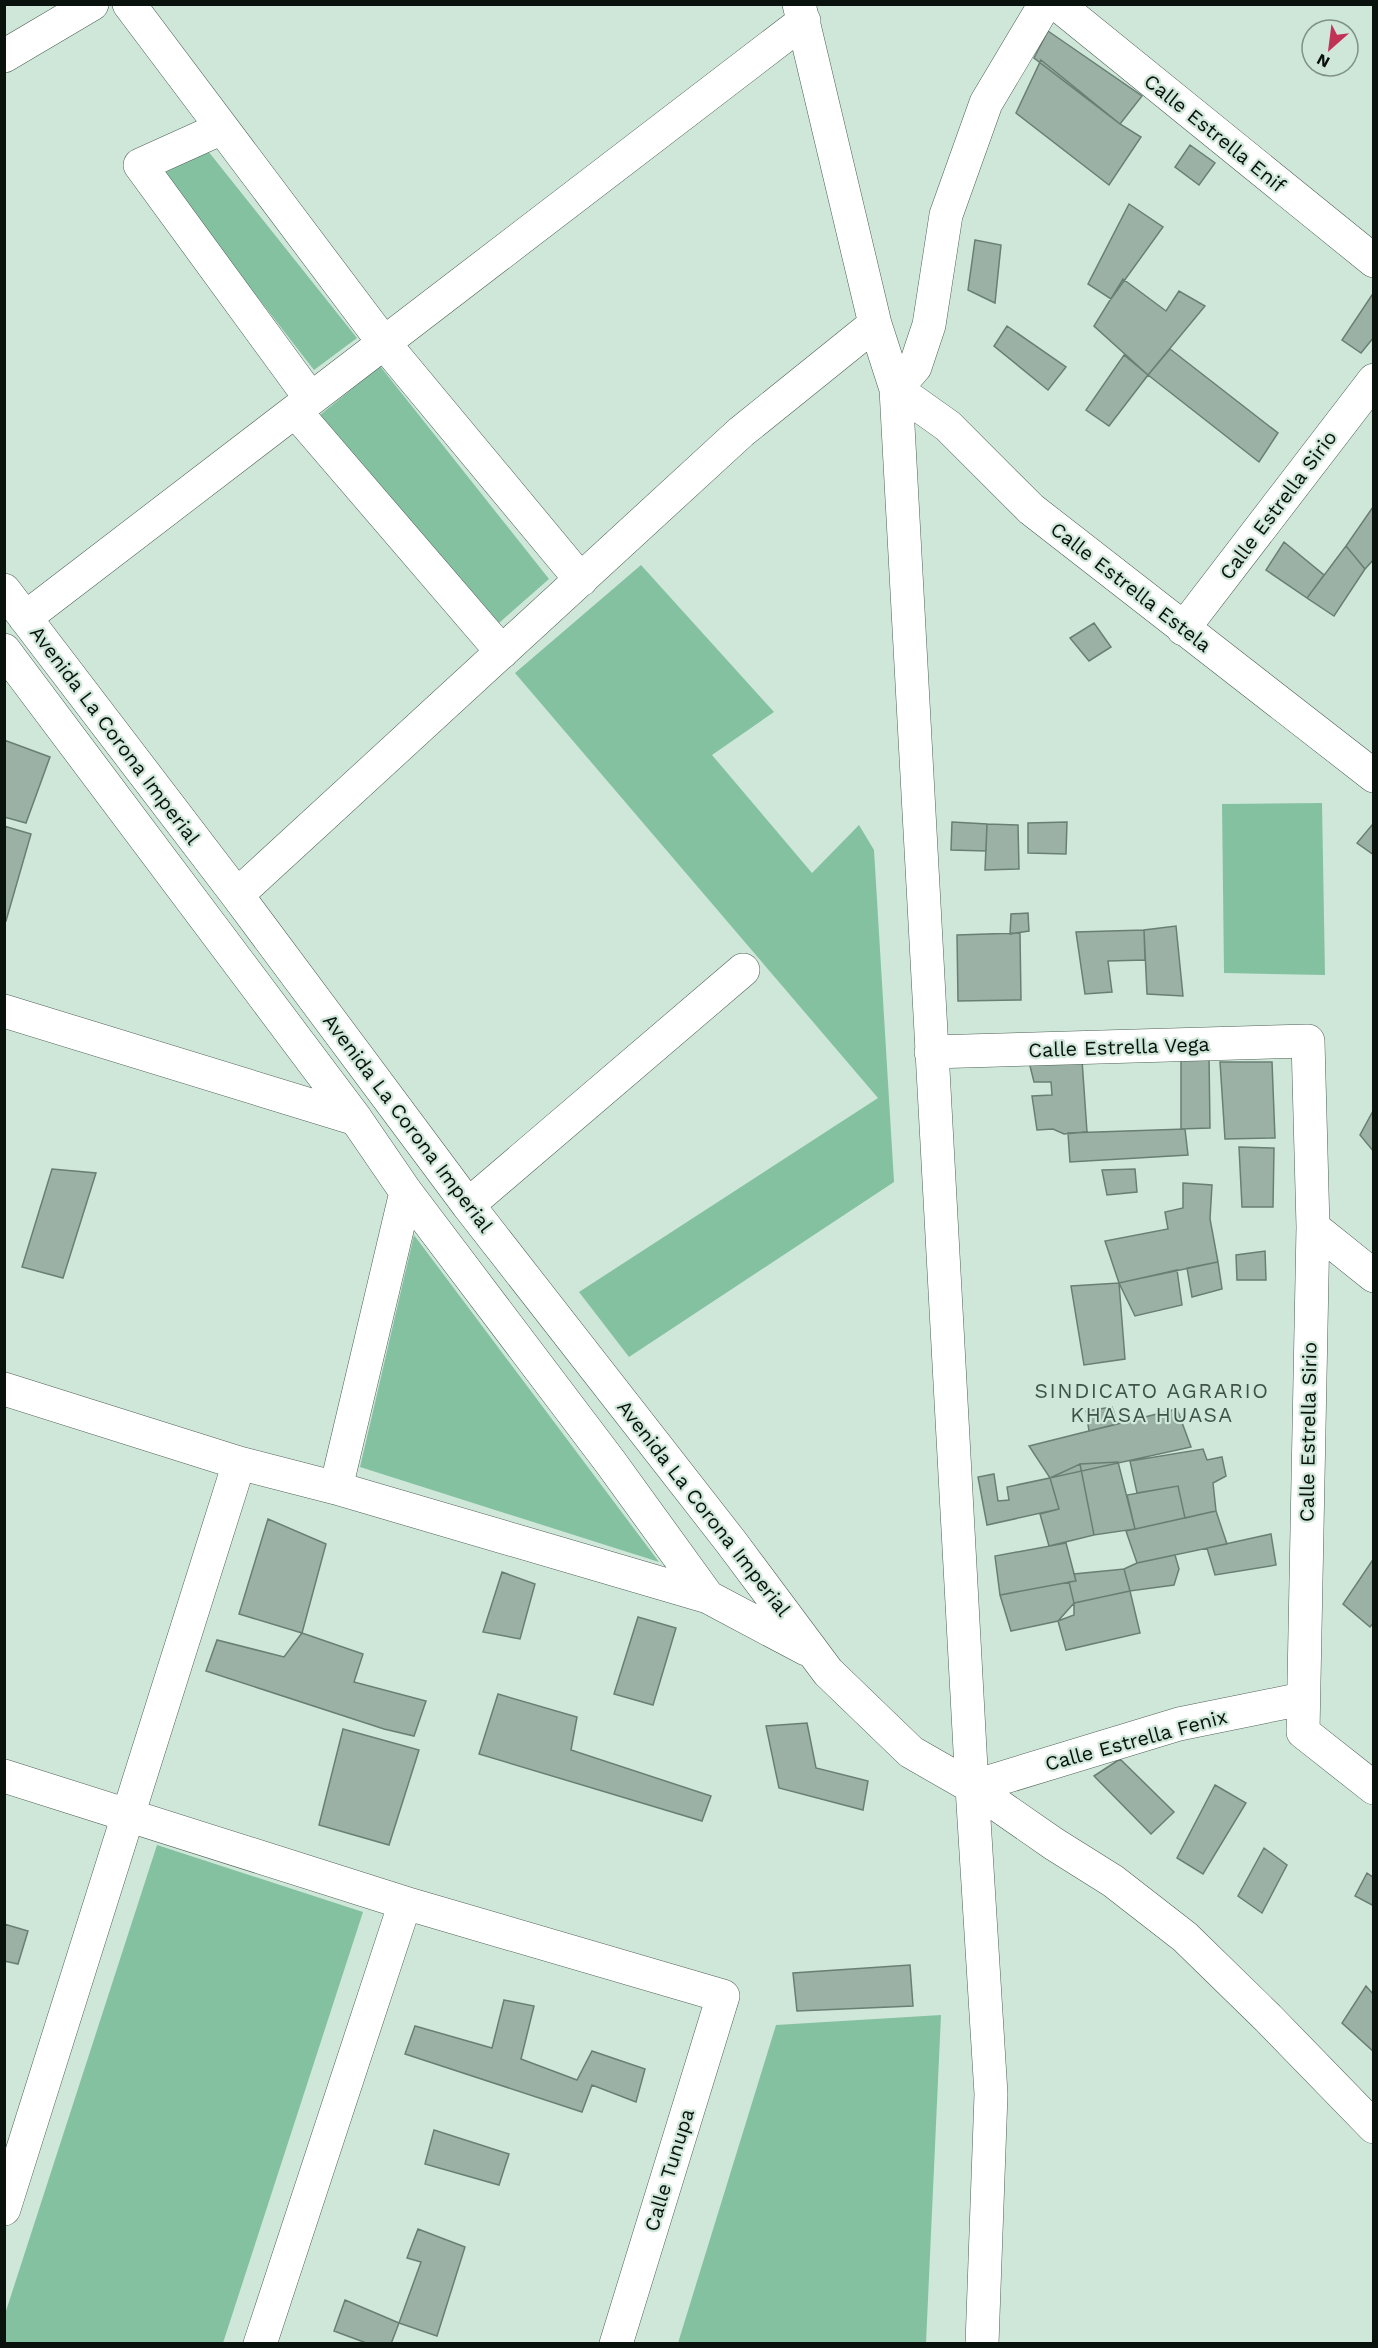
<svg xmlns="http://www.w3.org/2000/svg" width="1378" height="2348" viewBox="0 0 1378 2348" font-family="'Work Sans',sans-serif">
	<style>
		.green { fill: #84c1a1 }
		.building { fill: #9bb1a5; stroke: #697f73; stroke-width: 1.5 }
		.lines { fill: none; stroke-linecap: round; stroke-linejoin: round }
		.minor-casing { stroke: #4d6156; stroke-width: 34 }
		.minor { stroke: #fff; stroke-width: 33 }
		.labels { text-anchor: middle; stroke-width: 4.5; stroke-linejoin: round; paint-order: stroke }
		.street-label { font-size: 20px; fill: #09120d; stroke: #cfe7d9 }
		.neighbourhood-label { font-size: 21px; letter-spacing: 1.5px; fill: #3f5348; stroke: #cfe7d9 }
	</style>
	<rect width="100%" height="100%" fill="#cfe7d9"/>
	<path class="green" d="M208,151L357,338L314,370L162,174Z
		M380,366L549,579L499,623L320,415Z
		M641,565L774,712L712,755L812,873L859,825L874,850L894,1182L629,1357L579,1292L878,1098L515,673Z
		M1322,803L1325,975L1224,973L1222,804Z
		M414,1235L659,1562L360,1467Z
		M157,1845L363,1912L223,2343H5V2314Z
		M941,2015L926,2343H678L776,2025Z"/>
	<path class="building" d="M1048,31L1142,96L1120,124L1034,58Z
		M1041,60L1120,124L1141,137L1109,185L1016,113Z
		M1190,145L1215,163L1199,185L1175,167Z
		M1129,204L1163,227L1111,299L1088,284Z
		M975,240L1001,245L995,303L968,290Z
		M1123,279L1166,311L1179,291L1205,306L1148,375L1094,326Z
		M1374,292V337L1361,353L1342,340Z
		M1007,326L1066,367L1048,390L994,346Z
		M1170,349L1278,433L1259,462L1148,375Z
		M1124,355L1148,375L1109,426L1086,410Z
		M1373,507L1374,559L1365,569L1346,546Z
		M1284,542L1324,575L1307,598L1266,570Z
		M1346,546L1365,569L1334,616L1307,598Z
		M1094,623L1111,647L1089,661L1070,638Z
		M4,740L50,757L26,823L4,817Z
		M952,822L987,824L986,851L951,850Z
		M1067,822L1066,854L1028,853V823Z
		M987,824L1018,825L1019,869L985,870Z
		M1372,825L1374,827V855L1357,843Z
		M4,826L31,834L6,921L4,920Z
		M1028,913L1029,931L1010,934L1011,914Z
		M1176,926L1183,996L1147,994L1144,930Z
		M1144,930L1145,960L1108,961L1112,992L1085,994L1076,932Z
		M1020,933L1021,1000L958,1001L957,935Z
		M1209,1055L1210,1128L1181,1129V1056Z
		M1082,1060L1087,1132L1064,1134L1053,1129L1037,1130L1032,1096L1052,1095L1051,1082H1034L1029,1062Z
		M1220,1062H1272L1275,1138L1225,1139Z
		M1374,1109V1152L1360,1135Z
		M1185,1129L1188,1155L1070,1162L1068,1133Z
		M1239,1147L1274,1148L1273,1207H1242Z
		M52,1169L96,1173L63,1278L22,1267Z
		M1135,1169L1137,1192L1107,1195L1102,1170Z
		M1183,1183L1212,1185L1210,1219L1218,1262L1119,1283L1105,1241L1168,1229L1165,1212L1183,1208Z
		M1265,1251L1266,1280H1237L1236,1255Z
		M1218,1262L1222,1289L1192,1297L1187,1268Z
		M1177,1270L1182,1305L1135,1316L1119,1283Z
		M1119,1283L1125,1359L1084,1365L1071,1286Z
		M1112,1407L1118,1424L1089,1431L1086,1411Z
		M1177,1409L1191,1447L1050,1478L1029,1446Z
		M1203,1449L1207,1460L1222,1457L1226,1476L1213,1483L1216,1511L1185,1518L1178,1486L1137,1493L1130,1461Z
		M1118,1462L1135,1529L1094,1535L1080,1464Z
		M1080,1464L1094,1535L1049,1546L1040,1514L1059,1509L1050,1478Z
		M994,1474L998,1501L1009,1500L1007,1487L1050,1478L1059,1509L987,1525L978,1477Z
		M1178,1486L1185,1518L1135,1529L1127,1495Z
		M1216,1511L1227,1544L1137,1563L1126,1531Z
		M268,1519L326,1544L302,1633L239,1614Z
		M1271,1534L1276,1565L1215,1575L1207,1548Z
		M1066,1543L1076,1581L1000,1595L995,1556Z
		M1175,1555L1179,1569L1174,1585L1130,1591L1124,1569L1137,1563Z
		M1374,1558V1622L1370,1627L1343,1604Z
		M1124,1569L1130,1591L1074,1603L1069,1582L1076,1581L1074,1574Z
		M502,1572L535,1584L520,1639L483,1632Z
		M1069,1582L1074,1603L1058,1621L1011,1631L1000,1595Z
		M1130,1591L1140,1633L1066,1650L1058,1621L1074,1615V1603Z
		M638,1617L676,1628L653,1705L614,1694Z
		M302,1633L363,1654L354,1682L426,1701L414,1736L384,1729L206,1671L217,1640L284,1657Z
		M498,1694L577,1717L571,1750L711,1796L702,1821L479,1754Z
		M807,1723L816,1768L868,1781L863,1810L779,1788L766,1726Z
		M343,1729L419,1750L389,1845L319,1825Z
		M1120,1759L1174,1812L1151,1834L1094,1776Z
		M1215,1785L1246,1803L1203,1874L1177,1858Z
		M1264,1848L1287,1865L1262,1913L1238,1896Z
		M1367,1873L1374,1878V1906L1355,1896Z
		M4,1924L28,1931L18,1964L4,1961Z
		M910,1965L913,2006L797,2011L793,1973Z
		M1366,1986L1374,1995V2052L1342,2023Z
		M504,2000L534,2006L521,2059L577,2080L592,2051L645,2069L636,2102L592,2085L582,2112L405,2054L415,2026L492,2048Z
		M434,2130L509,2154L499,2185L425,2164Z
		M418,2229L465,2247L437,2336L399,2323L421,2262L407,2258Z
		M345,2300L399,2323L391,2344H369L334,2331Z"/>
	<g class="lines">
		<g class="minor-casing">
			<path id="minor" d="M129,4L384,343L581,580
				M799,4L875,324L896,389L972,1787L991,2094L982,2344
				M1057,4L1374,261
				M4,56L92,4
				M222,128L140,165L311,399
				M896,389L948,426L1031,509L1374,776
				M896,389L915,367L929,325L946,215L986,103L1045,4
				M295,411L502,652
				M4,590L237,895L468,1205L731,1542L828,1672L911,1752L972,1787L1054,1844L1113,1881L1185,1937L1268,2018L1374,2127
				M25,618L804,21
				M1183,629L1374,380
				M4,650L356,1119L406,1192L611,1463L708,1597L806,1649
				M237,895L741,432L875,324
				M4,1011L356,1119
				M931,1052L1308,1041L1313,1227L1303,1732L1374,1788
				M468,1205L743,970
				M1313,1227L1374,1276
				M4,1389L239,1463L336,1488L708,1597
				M336,1488L406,1192
				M4,1776L405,1903L723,1996L616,2344
				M972,1787L1179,1724L1302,1699
				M4,2209L239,1463
				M260,2344L405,1903"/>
		</g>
		<use href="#minor" class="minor"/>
	</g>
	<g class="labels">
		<g class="street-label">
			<text transform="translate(1215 133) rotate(39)" y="7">Calle Estrella Enif</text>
			<text transform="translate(1278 505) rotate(-53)" y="7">Calle Estrella Sirio</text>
			<text transform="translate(1131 587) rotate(38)" y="7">Calle Estrella Estela</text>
			<text transform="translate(115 735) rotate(53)" y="7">Avenida La Corona Imperial</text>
			<text transform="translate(1119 1047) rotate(-2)" y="7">Calle Estrella Vega</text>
			<text transform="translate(408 1123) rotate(53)" y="7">Avenida La Corona Imperial</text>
			<text transform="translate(1308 1432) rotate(-89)" y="7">Calle Estrella Sirio</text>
			<text transform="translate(704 1508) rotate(52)" y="7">Avenida La Corona Imperial</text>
			<text transform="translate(1136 1740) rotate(-15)" y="7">Calle Estrella Fenix</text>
			<text transform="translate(669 2170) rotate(-73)" y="7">Calle Tunupa</text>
		</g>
		<g class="neighbourhood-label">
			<text x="1152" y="1398">SINDICATO AGRARIO<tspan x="1152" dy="24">KHASA HUASA</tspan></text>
		</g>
	</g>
	<rect width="1378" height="2348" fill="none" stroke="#09120d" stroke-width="12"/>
	<g transform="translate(1330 48) rotate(208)"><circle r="28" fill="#cfe7d9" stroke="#809287" stroke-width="1.5"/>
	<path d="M0-4.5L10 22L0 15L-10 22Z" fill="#c13257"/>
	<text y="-9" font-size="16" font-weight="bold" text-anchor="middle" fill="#09120d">N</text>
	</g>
</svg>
